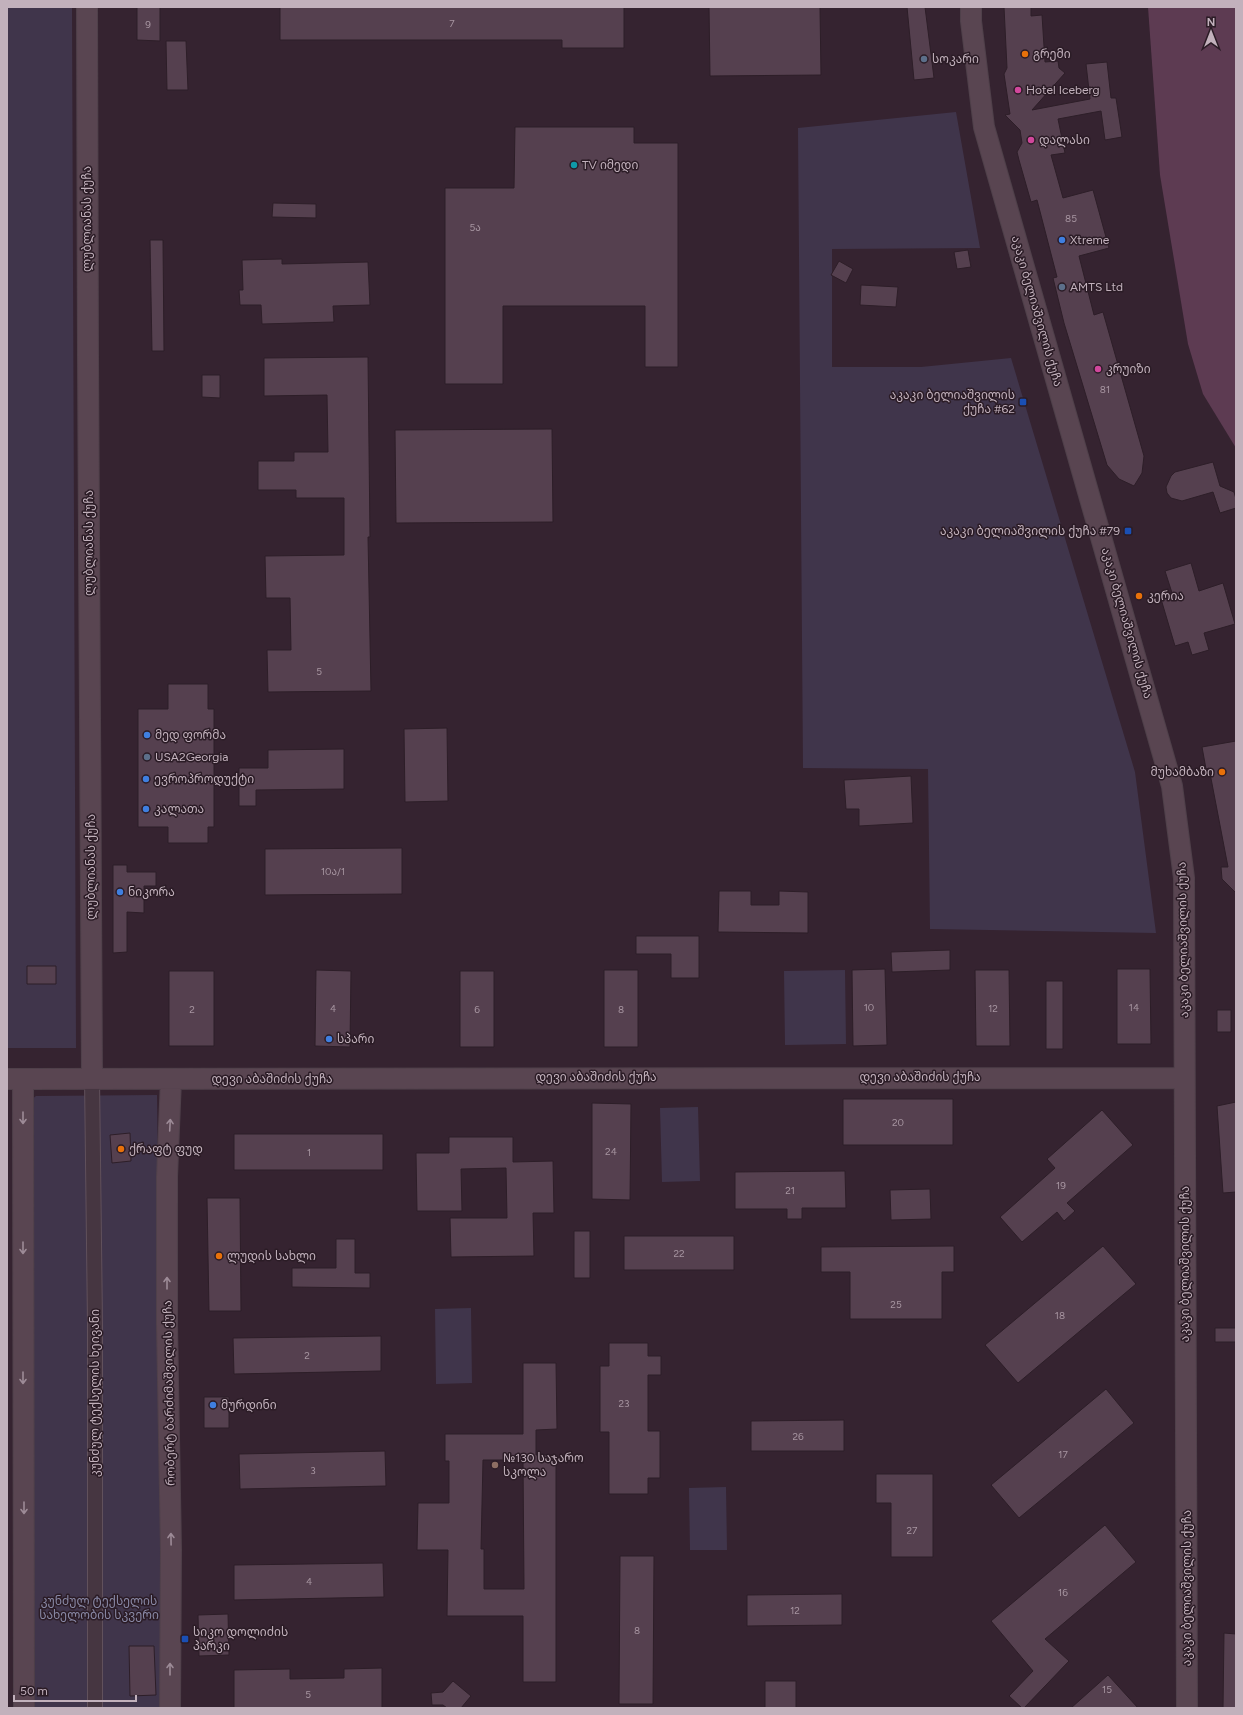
<svg xmlns="http://www.w3.org/2000/svg" width="1243" height="1715" viewBox="0 0 1243 1715" font-family="Figtree,'Noto Sans Georgian',sans-serif">
	<style>
		.green { fill: #40354b }
		.water { fill: #5d3b52 }
		.building { fill: #55404f; stroke: #2d1e28; fill-rule: evenodd }
		.lines { fill: none; stroke-linecap: round; stroke-linejoin: round }
		.street-casing { stroke: #61515c; stroke-width: 16 }
		.secondary-casing { stroke: #4f404a; stroke-width: 22 }
		.street { stroke: #463641; stroke-width: 14 }
		.secondary { stroke: #594551; stroke-width: 20 }
		.oneway { stroke: #9d8b97 }
		.food-dot { fill: #e8710a; stroke: #2b1c26; stroke-width: 1.5 }
		.service-dot { fill: #5c6f8a; stroke: #2b1c26; stroke-width: 1.5 }
		.hotel-dot { fill: #d1479c; stroke: #2b1c26; stroke-width: 1.5 }
		.culture-dot { fill: #0f9aa8; stroke: #2b1c26; stroke-width: 1.5 }
		.shop-dot { fill: #3f7fe0; stroke: #2b1c26; stroke-width: 1.5 }
		.transit-dot { fill: #1a4fb4; stroke: #2b1c26; stroke-width: 1.5 }
		.education-dot { fill: #8d6e63; stroke: #2b1c26; stroke-width: 1.5 }
		.labels { text-anchor: middle; stroke-width: 3; stroke-linejoin: round; paint-order: stroke }
		.number-label { font-size: 10px; fill: #a795a1 }
		.poi-label { font-size: 12px; fill: #c2b1bc; stroke: #2b1c26; text-anchor: start }
		.street-label { font-size: 12px; fill: #c2b1bc; stroke: #2b1c26 }
		.park-label { font-size: 12px; fill: #8989a6; stroke: #2b1c26 }
	</style>
	<rect width="100%" height="100%" fill="#352330"/>
	<path class="green" d="M7,7H72L76,1048H7Z
		M956,112L980,248L832,249V367H921L1011,358L1135,772L1156,933L930,929L928,769L803,768L798,128Z
		M845,970L846,1044L785,1045L784,971Z
		M157,1095L165,1708H35L29,1109L32,1099L36,1096Z
		M698,1107L700,1181L662,1182L660,1108Z
		M471,1308L472,1383L436,1384L435,1309Z
		M726,1487L727,1550H690L689,1488Z"/>
	<path class="water" d="M1148,7H1236V448L1203,394L1188,344L1160,175Z"/>
	<path class="building" d="M137,7H160V41L137,40Z
		M280,7H624V48H562V40H280Z
		M709,7H820L821,75L710,76Z
		M907,7H925L934,78L914,80Z
		M1004,7H1031V16L1042,15L1045,62L1058,61L1059,68L1065,73L1032,110L1090,99L1086,64L1107,62L1111,98H1116L1122,137L1105,140L1101,111L1058,119L1065,153L1051,155L1063,198L1093,190L1109,248L1079,256L1094,315L1103,312L1144,456L1142,473L1134,486L1119,479L1107,465L1064,323L1053,278L1057,277L1037,200L1031,202L1019,160L1017,152L1022,143L1020,130L1005,115L1010,114L1004,74L1007,68Z
		M166,41H186L188,90H167Z
		M515,127H634V143H678V367H645V306H503V384H445V188H514Z
		M273,203L316,204V218L272,217Z
		M150,240H163L164,351H152Z
		M968,250L971,267L957,269L954,252Z
		M282,259V264L368,262L370,305L333,306L334,322L262,324L261,305H240L239,290H243L242,260Z
		M839,261L853,269L846,283L831,275Z
		M861,285L898,287L896,307L860,305Z
		M368,357L370,537H368L371,691L268,692L267,650H291L290,598H266L265,556L344,555V498H296V490H258V461H294V452H328L327,395L264,396V358Z
		M202,375H220V398L202,397Z
		M552,429L553,522L396,523L395,430Z
		M1213,462L1220,486L1234,492L1236,499V508L1220,513L1213,492L1182,501L1171,498L1167,493L1166,487L1171,476L1175,472Z
		M1191,563L1199,591L1223,583L1235,624L1204,633L1209,650L1192,655L1188,642L1175,646L1161,599L1173,596L1165,571Z
		M168,684H208V709H214V827H208V843H168V827H138V709H168Z
		M447,728L448,801L405,802L404,729Z
		M1236,741V893L1222,879L1221,867H1228L1209,768L1206,769L1202,747Z
		M344,749V789L256,790V806H239V768H268V750Z
		M911,776L913,823L859,826V809H846L844,780Z
		M402,848V894L265,895V849Z
		M113,865H127V872H156V886H144V913L127,912V952L113,953Z
		M719,891H751V905H779V891L808,892V933L718,932Z
		M636,936H699V978H671V954H636Z
		M950,950V970L892,972L891,952Z
		M27,966H56V984H27Z
		M885,969L887,1045L853,1046L852,970Z
		M1117,969H1150L1151,1044H1117Z
		M316,970L351,971L350,1047L315,1046Z
		M604,970H638V1047H604Z
		M975,970H1009L1010,1046H976Z
		M169,971H214V1046H169Z
		M460,971H494V1047H460Z
		M1046,981H1063V1049H1046Z
		M1217,1010H1231V1032H1217Z
		M843,1099H953V1145H843Z
		M1236,1102V1192L1223,1193L1217,1106Z
		M592,1103L631,1104L630,1200L592,1199Z
		M1102,1110L1133,1145L1067,1203L1075,1211L1064,1221L1057,1212L1022,1242L1000,1217L1055,1168L1047,1159Z
		M130,1133L131,1161L112,1163L110,1135Z
		M234,1134H383V1170H234Z
		M449,1137H513V1162L553,1161L554,1213H533L534,1256L451,1257L450,1218H507L506,1168L461,1169L462,1211H417L416,1153H449Z
		M845,1171L846,1208H802V1219H787V1209H735V1172Z
		M930,1189L931,1219L891,1220L890,1190Z
		M207,1198H240L241,1311H209Z
		M574,1231H590V1278H574Z
		M624,1236H734V1270H624Z
		M336,1239H355V1273H370V1288L292,1287V1268H336Z
		M954,1246V1272H942V1319H850V1272H821V1247Z
		M1103,1246L1136,1284L1018,1383L985,1345Z
		M1215,1328H1236V1342H1215Z
		M381,1336V1371L234,1374L233,1338Z
		M609,1343H648V1356H661V1375H648V1431H660V1478H648V1494H609V1432H600V1366H609Z
		M523,1363H556L557,1429L536,1430V1455H556V1682H523V1616H447L448,1550H417L418,1503H449V1461H445V1434H523ZM483,1460H523L524,1589H484V1549H481Z
		M1106,1389L1134,1423L1019,1518L991,1485Z
		M204,1397H229V1428H204Z
		M844,1420V1451H751V1421Z
		M385,1451L386,1486L240,1489L239,1454Z
		M876,1474H933V1557H891V1503H876Z
		M1105,1525L1136,1562L1045,1639L1069,1661L1024,1708H1022L1009,1696L1033,1671L991,1621Z
		M620,1556H654L653,1704H619Z
		M383,1563L384,1597L234,1600V1565Z
		M842,1594V1625L747,1626V1595Z
		M228,1614L229,1655L199,1656L198,1615Z
		M1224,1633L1236,1634V1708H1223Z
		M129,1646H154L156,1695L130,1696Z
		M382,1668V1708H234V1670L290,1669V1679L344,1678V1669Z
		M1108,1675L1138,1708H1071Z
		M453,1681L471,1696L461,1708H447L443,1705H432L431,1693L443,1692Z
		M765,1681H796V1708H765Z"/>
	<g class="lines">
		<g class="street-casing">
			<path id="street" d="M92,1078L95,1325V1708"/>
		</g>
		<g class="secondary-casing">
			<path id="secondary" d="M87,7L88,355L92,1078
				M971,7V21L984,127L1172,786L1184,878L1187,1708
				M7,1079L1184,1078
				M23,1079L24,1708
				M170,1708L171,1550L167,1324V1177L171,1079"/>
		</g>
		<use href="#street" class="street"/>
		<use href="#secondary" class="secondary"/>
	</g>
	<defs><path id="oneway-shaft" d="M-6 0H5M1.5-3L5.5 0L1.5 3" fill="none" stroke-width="1.6" stroke-linecap="round" stroke-linejoin="round"/></defs>
	<g class="oneway">
		<use href="#oneway-shaft" transform="translate(23 1118) rotate(90)"/>
		<use href="#oneway-shaft" transform="translate(170 1125) rotate(-87)"/>
		<use href="#oneway-shaft" transform="translate(23 1248) rotate(90)"/>
		<use href="#oneway-shaft" transform="translate(167 1283) rotate(-90)"/>
		<use href="#oneway-shaft" transform="translate(23 1378) rotate(90)"/>
		<use href="#oneway-shaft" transform="translate(24 1508) rotate(90)"/>
		<use href="#oneway-shaft" transform="translate(171 1539) rotate(-91)"/>
		<use href="#oneway-shaft" transform="translate(170 1669) rotate(-90)"/>
	</g>
	<g class="food-dot">
		<circle cx="1025" cy="54" r="4"/>
		<circle cx="1139" cy="596" r="4"/>
		<circle cx="1222" cy="772" r="4"/>
		<circle cx="121" cy="1149" r="4"/>
		<circle cx="219" cy="1256" r="4"/>
	</g>
	<g class="service-dot">
		<circle cx="924" cy="59" r="4"/>
		<circle cx="1062" cy="287" r="4"/>
		<circle cx="147" cy="757" r="4"/>
	</g>
	<g class="hotel-dot">
		<circle cx="1018" cy="90" r="4"/>
		<circle cx="1031" cy="140" r="4"/>
		<circle cx="1098" cy="369" r="4"/>
	</g>
	<circle class="culture-dot" cx="574" cy="165" r="4"/>
	<g class="shop-dot">
		<circle cx="1062" cy="240" r="4"/>
		<circle cx="147" cy="735" r="4"/>
		<circle cx="146" cy="779" r="4"/>
		<circle cx="146" cy="809" r="4"/>
		<circle cx="120" cy="892" r="4"/>
		<circle cx="329" cy="1039" r="4"/>
		<circle cx="213" cy="1405" r="4"/>
	</g>
	<g class="transit-dot">
		<rect x="1019" y="398" width="8" height="8" rx="2"/>
		<rect x="1124" y="527" width="8" height="8" rx="2"/>
		<rect x="181" y="1635" width="8" height="8" rx="2"/>
	</g>
	<circle class="education-dot" cx="495" cy="1465" r="4"/>
	<g class="labels">
		<g class="number-label">
			<text x="452" y="27">7</text>
			<text x="148" y="28">9</text>
			<text x="1071" y="222">85</text>
			<text x="475" y="231">5ა</text>
			<text x="1105" y="393">81</text>
			<text x="319" y="675">5</text>
			<text x="333" y="875">10ა/1</text>
			<text x="869" y="1011">10</text>
			<text x="1134" y="1011">14</text>
			<text x="333" y="1012">4</text>
			<text x="993" y="1012">12</text>
			<text x="192" y="1013">2</text>
			<text x="477" y="1013">6</text>
			<text x="621" y="1013">8</text>
			<text x="898" y="1126">20</text>
			<text x="611" y="1155">24</text>
			<text x="309" y="1156">1</text>
			<text x="1061" y="1189">19</text>
			<text x="790" y="1194">21</text>
			<text x="679" y="1257">22</text>
			<text x="896" y="1308">25</text>
			<text x="1060" y="1319">18</text>
			<text x="307" y="1359">2</text>
			<text x="624" y="1407">23</text>
			<text x="798" y="1440">26</text>
			<text x="1063" y="1458">17</text>
			<text x="313" y="1474">3</text>
			<text x="912" y="1534">27</text>
			<text x="309" y="1585">4</text>
			<text x="1063" y="1596">16</text>
			<text x="795" y="1614">12</text>
			<text x="637" y="1634">8</text>
			<text x="1107" y="1693">15</text>
			<text x="308" y="1698">5</text>
		</g>
		<g class="poi-label">
			<text x="1033" y="58">გრემი</text>
			<text x="932" y="63">სოკარი</text>
			<text x="1026" y="94">Hotel Iceberg</text>
			<text x="1039" y="144">დალასი</text>
			<text x="582" y="169">TV იმედი</text>
			<text x="1070" y="244">Xtreme</text>
			<text x="1070" y="291">AMTS Ltd</text>
			<text x="1106" y="373">კრუიზი</text>
			<text x="1015" y="399" text-anchor="end">აკაკი ბელიაშვილის<tspan x="1015" dy="14">ქუჩა #62</tspan></text>
			<text x="1120" y="535" text-anchor="end">აკაკი ბელიაშვილის ქუჩა #79</text>
			<text x="1147" y="600">კერია</text>
			<text x="155" y="739">მედ ფორმა</text>
			<text x="155" y="761">USA2Georgia</text>
			<text x="1214" y="776" text-anchor="end">მუხამბაზი</text>
			<text x="154" y="783">ევროპროდუქტი</text>
			<text x="154" y="813">კალათა</text>
			<text x="128" y="896">ნიკორა</text>
			<text x="337" y="1043">სპარი</text>
			<text x="129" y="1153">ქრაფტ ფუდ</text>
			<text x="227" y="1260">ლუდის სახლი</text>
			<text x="221" y="1409">მურდინი</text>
			<text x="503" y="1462">№130 საჯარო<tspan x="503" dy="14">სკოლა</tspan></text>
			<text x="193" y="1636">სიკო დოლიძის<tspan x="193" dy="14">პარკი</tspan></text>
		</g>
		<g class="street-label">
			<text transform="translate(87 219) rotate(-90)" y="4">ლუბლიანას ქუჩა</text>
			<text transform="translate(1037 311) rotate(74)" y="4">აკაკი ბელიაშვილის ქუჩა</text>
			<text transform="translate(89 543) rotate(-90)" y="4">ლუბლიანას ქუჩა</text>
			<text transform="translate(1127 623) rotate(74)" y="4">აკაკი ბელიაშვილის ქუჩა</text>
			<text transform="translate(91 867) rotate(-90)" y="4">ლუბლიანას ქუჩა</text>
			<text transform="translate(1183 940) rotate(-91)" y="4">აკაკი ბელიაშვილის ქუჩა</text>
			<text x="596" y="1081">დევი აბაშიძის ქუჩა</text>
			<text x="920" y="1081">დევი აბაშიძის ქუჩა</text>
			<text x="272" y="1083">დევი აბაშიძის ქუჩა</text>
			<text transform="translate(1185 1264) rotate(-90)" y="4">აკაკი ბელიაშვილის ქუჩა</text>
			<text transform="translate(95 1393) rotate(-90)" y="4">კუნძულ ტექსელის ხეივანი</text>
			<text transform="translate(169 1393) rotate(-91)" y="4">რობერტ ბარძიმაშვილის ქუჩა</text>
			<text transform="translate(1187 1588) rotate(-90)" y="4">აკაკი ბელიაშვილის ქუჩა</text>
		</g>
		<g class="park-label">
			<text x="99" y="1605">კუნძულ ტექსელის<tspan x="99" dy="14">სახელობის სკვერი</tspan></text>
		</g>
	</g>
	<rect width="1243" height="1715" fill="none" stroke="#c2b1bc" stroke-width="16"/>
	<g transform="translate(1211 32)" stroke="#2b1c26" stroke-width="3" paint-order="stroke">
	<path d="M0-3L7 15L0 10L-7 15Z" fill="#c2b1bc"/>
	<text y="-6" font-size="11" font-weight="bold" text-anchor="middle" fill="#c2b1bc">N</text>
	</g>
	<path d="M14 1695v6h122v-6" fill="none" stroke="#c2b1bc" stroke-width="2"/>
	<text x="20" y="1695" font-size="12" fill="#c2b1bc" stroke="#2b1c26" stroke-width="3" paint-order="stroke">50 m</text>
</svg>
